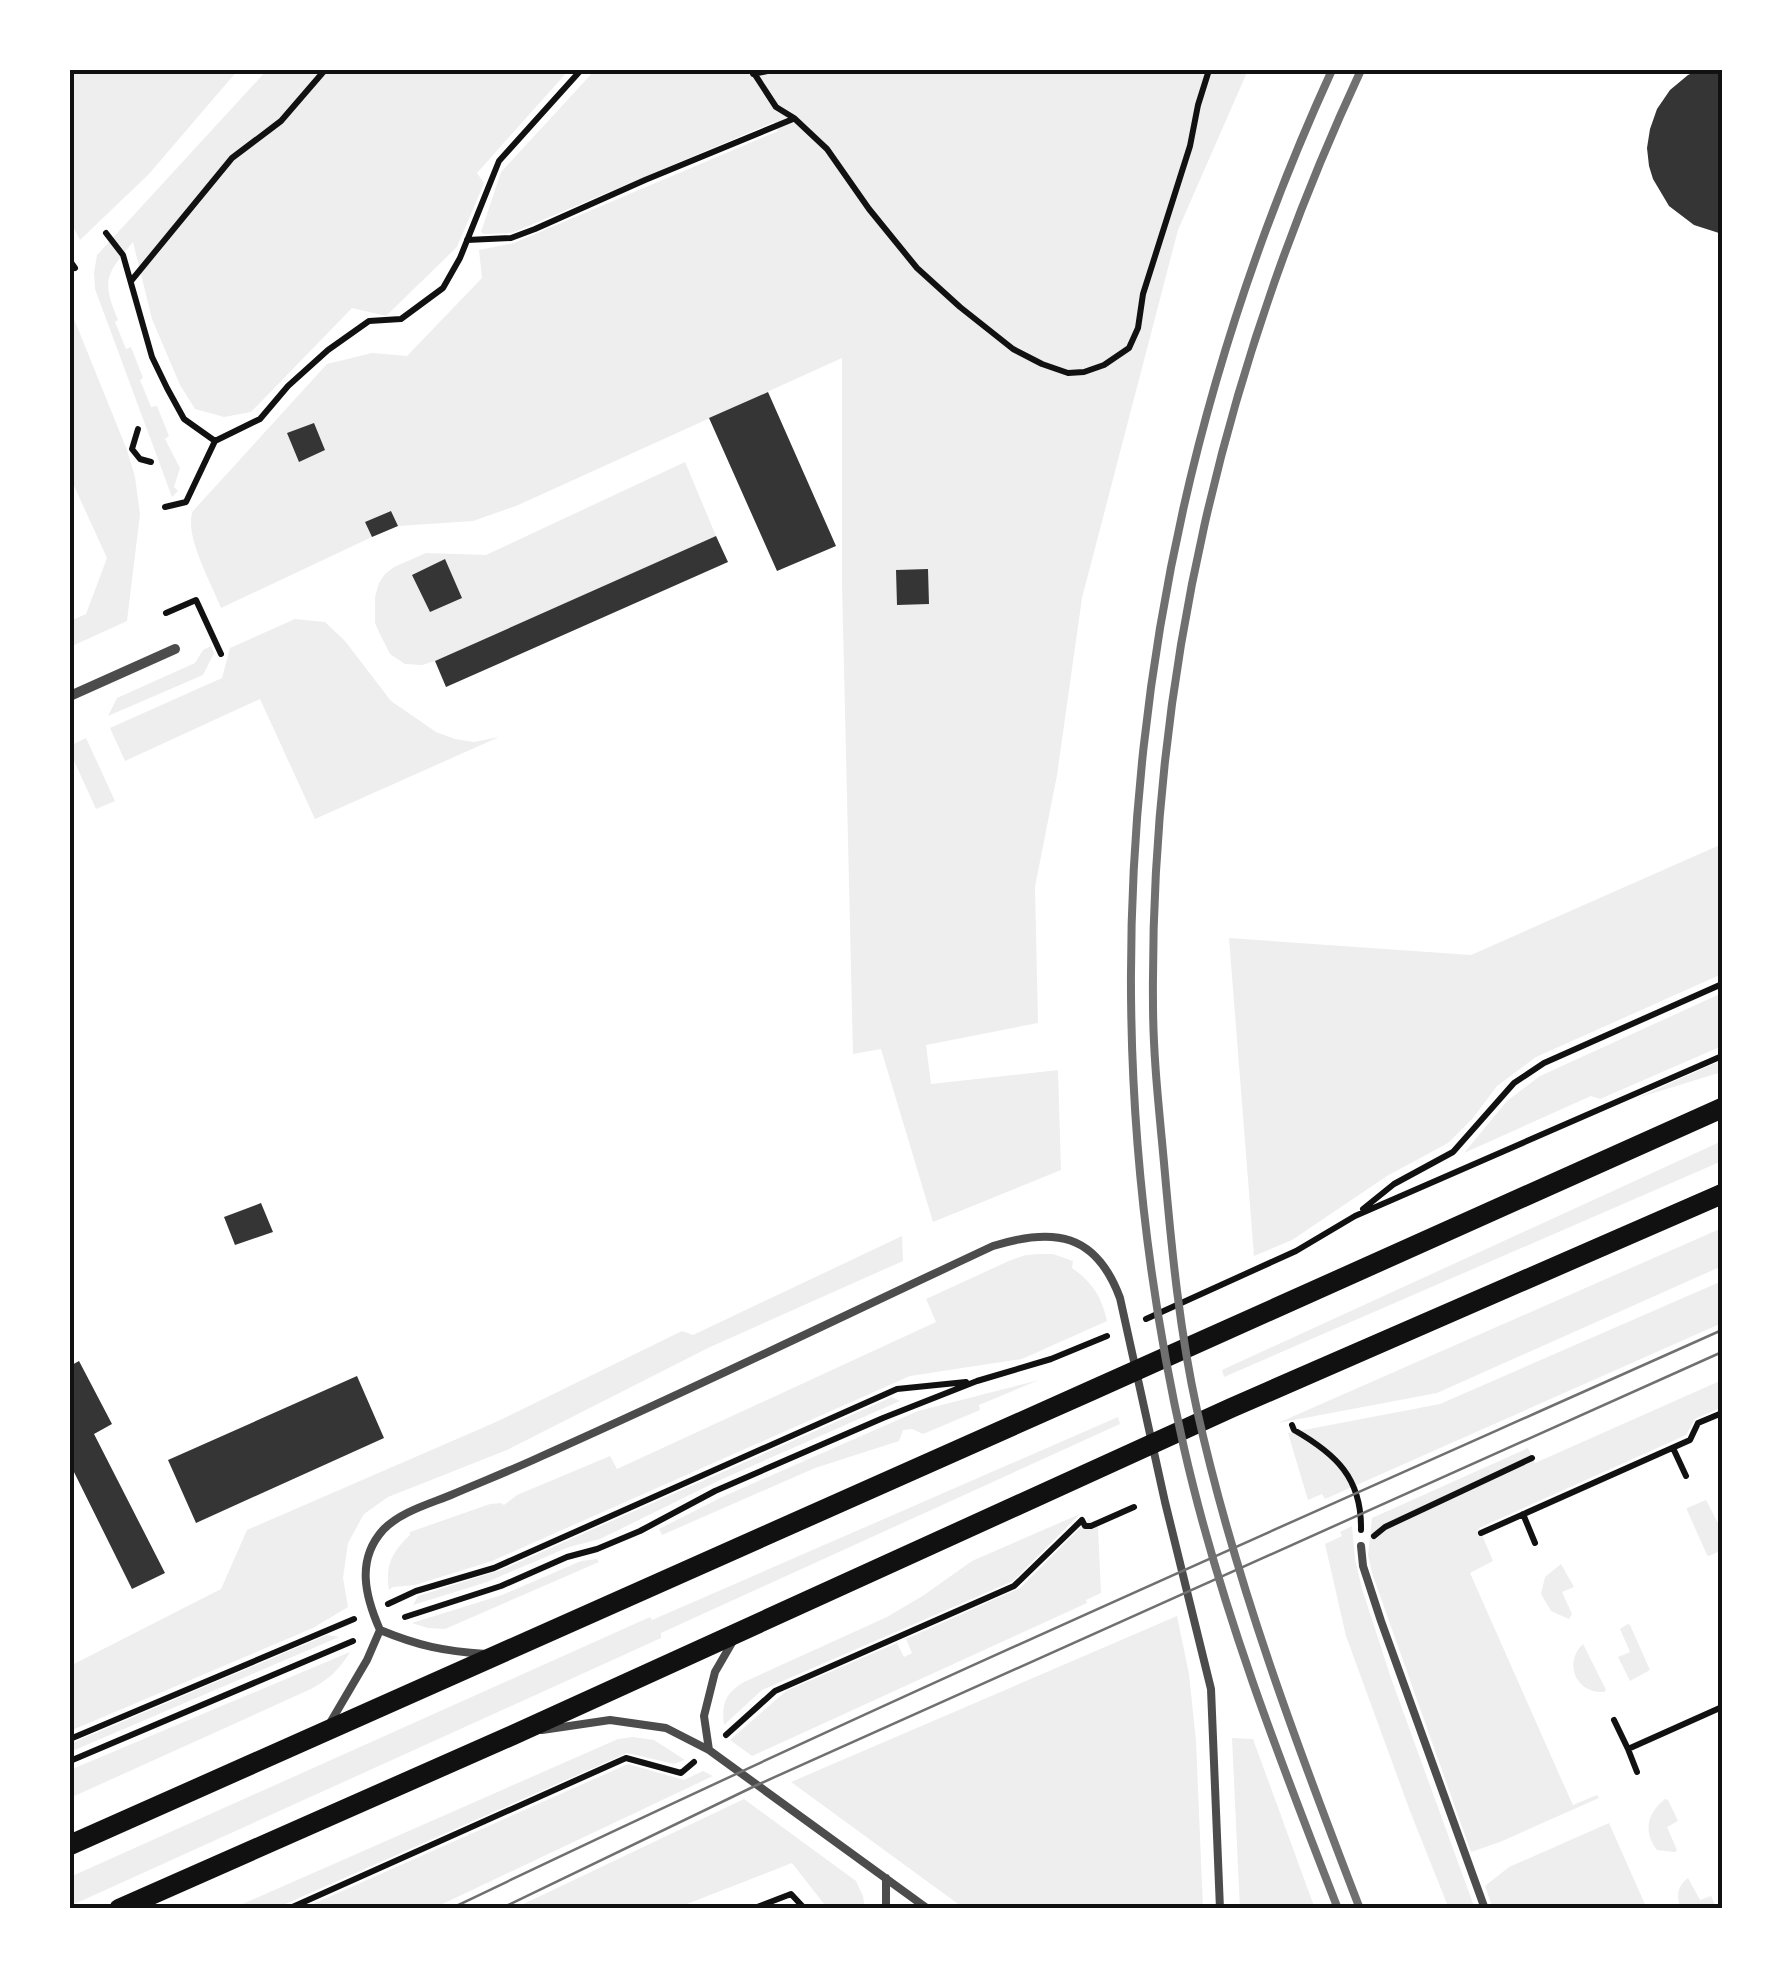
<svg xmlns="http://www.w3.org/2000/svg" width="1792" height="1979" viewBox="0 0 1792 1979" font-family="'PT Sans',sans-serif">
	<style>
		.green { fill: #eee }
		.building { fill: #353535 }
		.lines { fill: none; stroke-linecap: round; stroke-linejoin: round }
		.path { stroke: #111; stroke-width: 6 }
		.service { stroke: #4c4c4c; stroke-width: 8 }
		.minor { stroke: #4c4c4c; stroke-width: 10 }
		.secondary { stroke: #111; stroke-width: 20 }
		.tram { stroke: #707070; stroke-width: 2.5 }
		.rail { stroke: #707070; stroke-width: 8 }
		.neatline { fill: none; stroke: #111; stroke-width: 4 }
	</style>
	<rect width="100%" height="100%" fill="#fff"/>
	<path class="green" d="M70,70H238L149,174L80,240L70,221Z
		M267,70H569L477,173L484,183L457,247L386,316L352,308L251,412L224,417L195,409L180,385L152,319L133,242C106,275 101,279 118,320L115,322L126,349L131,347L143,378L140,380L151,407L157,406L169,436L165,439L180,468L174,487L178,491L172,497L95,289L94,273L97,255Z
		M595,70H1248L1178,230L1082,598L1057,775L1035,887L1038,1023L926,1045L931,1084L1058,1070L1061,1170L933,1222L881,1049L853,1054L842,583V358L516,506L473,521L398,526L390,511L366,522L372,537L221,608C212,584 183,534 193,511L327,364L372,353L407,356L482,278L479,250L514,243L778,131L774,122L512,233L484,234L481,232L501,172Z
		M70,309L127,450L135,477L140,514L127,621L70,647V621L86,614L107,558L70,477Z
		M685,462L716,536L435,661L422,665L405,664L390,654L379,632L375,623V597L379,583L385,574L394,567L426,553L486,555Z
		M295,619L325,622L345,641L391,701L436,732L455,739L474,742L499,737L315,819L260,699L125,761L110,728L222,678L230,648Z
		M211,646L214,653L203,675L108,716L117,698L195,663L203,650Z
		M86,738L115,801L96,809L70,752V746Z
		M1722,844V974L1536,1057L1497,1086L1473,1118L1448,1143L1387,1176L1292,1240L1254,1256L1229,938L1471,955Z
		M1722,993V1046L1600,1099L1591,1096L1464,1153L1507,1101L1540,1076Z
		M1722,1061V1072L1637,1098L1718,1062Z
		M1722,1141V1161L1224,1377L1222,1370Z
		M1722,1228V1266L1437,1393L1278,1423Z
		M902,1236L903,1261L710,1347L507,1450L388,1497L364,1514L348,1543L343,1578L348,1607L313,1628L70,1731V1666L221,1589L247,1530L496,1422L682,1331L693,1335Z
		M1040,1254H1053L1073,1261L1072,1268C1092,1282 1102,1297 1107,1321L1022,1359L910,1376L492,1561L415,1585L393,1587L389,1590C385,1565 392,1552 410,1535V1532L490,1504L501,1503L504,1505L517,1495L610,1456L617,1469L936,1322L926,1299L1011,1260L1026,1255Z
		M1722,1281V1323L1325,1499L1322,1494L1308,1500L1288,1433L1440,1404Z
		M1039,1380L979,1405L980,1410L923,1434L912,1429L903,1430L899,1441L815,1468L662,1535L659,1529L722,1497L918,1411Z
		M1722,1380V1407L1695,1419L1686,1435L1479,1528L1493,1561L1470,1573L1563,1783L1573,1805L1597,1795L1599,1798L1500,1842L1471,1852L1372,1573L1368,1555L1372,1518L1528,1448L1535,1463Z
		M892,1397L900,1401L720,1480L600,1539L569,1547L487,1582L413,1605L418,1596L501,1570Z
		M1118,1417L1120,1424L661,1633V1638L70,1906V1877L650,1617L652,1620Z
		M1706,1500L1718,1523L1722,1522V1550L1709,1556L1707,1555L1687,1510V1508Z
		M1080,1514L1013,1581L762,1690L724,1725C721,1703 726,1693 744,1682L887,1617L924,1595L972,1561Z
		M1089,1519L1091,1522L1095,1520L1098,1527L1101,1593L1086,1600L1087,1603L752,1756L730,1740L786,1691L897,1643L904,1657L912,1653L906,1639L1020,1588Z
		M1352,1526L1355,1559L1362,1589L1392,1681L1475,1909H1449L1410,1811L1346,1636L1325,1544L1342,1536L1340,1532Z
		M597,1559L599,1562L445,1629L428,1628L412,1623L502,1595L581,1561Z
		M1561,1564L1574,1587L1562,1592L1572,1614L1569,1619L1551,1611L1541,1594L1545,1577Z
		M1177,1616L1189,1674L1196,1741L1203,1909H965L791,1782Z
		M1628,1624L1630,1625L1650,1670L1630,1681L1618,1657L1630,1652L1620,1629Z
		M327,1635L339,1637L70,1752V1744Z
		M1583,1644L1606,1690L1604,1692C1576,1694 1563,1663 1583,1644Z
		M350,1652C340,1669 329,1679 311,1689L70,1798V1770Z
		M633,1737L654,1740L685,1760L674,1764L627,1753L274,1909H231L618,1739Z
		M1232,1738L1253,1739L1315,1909H1240Z
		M628,1764L684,1780L703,1771L713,1776L432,1909H302Z
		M744,1799L856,1881L863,1896L865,1909H828L792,1863L674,1909H513Z
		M1665,1799L1668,1800L1678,1821L1667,1827L1677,1850L1675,1852L1657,1850C1643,1832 1647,1813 1665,1799Z
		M1609,1823L1647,1909H1493L1485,1886L1509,1867Z
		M1688,1878L1700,1900L1711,1896L1717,1909H1681C1676,1897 1677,1886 1688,1878Z"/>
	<path class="building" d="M1699,70H1722V234L1694,225L1669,206L1653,179L1649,166L1647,148L1650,129L1657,109L1670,90L1688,75Z
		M768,392L836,546L777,571L709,418Z
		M314,423L325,450L299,462L287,433Z
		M391,511L398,526L372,537L365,522Z
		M716,536L728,562L446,687L435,661Z
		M445,559L462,598L430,612L412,575Z
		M928,569L929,604L897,605L896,570Z
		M261,1203L273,1232L235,1245L224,1217Z
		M79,1361L112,1424L94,1434L165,1573L132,1589L70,1464V1366Z
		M357,1376L384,1438L196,1523L168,1460Z"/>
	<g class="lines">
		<path class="path" d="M752,70L776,107L794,118L827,149L869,209L917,268L960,307L1013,349L1042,364L1068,373L1084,372L1104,365L1129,348L1138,328L1143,294L1190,146L1198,105L1209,70
			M753,74L772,70
			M106,233L123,255L152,357L167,388L184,419L215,441L186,502L165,507
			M467,240L511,238L535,229L645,180L793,119
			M70,261L75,268
			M131,281L232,158L281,121L325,70
			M138,429L132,449L140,459L151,462
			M215,441L260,419L288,386L328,350L369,321L401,319L443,288L460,258L499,161L581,70
			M166,613L196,600L221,654
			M1363,1209L1394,1184L1453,1152L1514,1083L1544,1063L1722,984
			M1146,1319L1296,1251L1355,1216L1722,1056
			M1292,1425L1294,1430C1336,1454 1362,1478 1361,1530
			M1673,1448L1686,1476
			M1523,1514L1535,1543
			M1481,1533L1690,1440L1698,1423L1722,1413
			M1374,1536L1385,1527L1532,1458
			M388,1604L416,1591L494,1568L897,1389L966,1382
			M405,1617L501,1586L567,1557L597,1549L640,1531L715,1491L883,1418L977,1381L1051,1359L1107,1336
			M1614,1720L1628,1749L1722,1707
			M726,1735L775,1691L1014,1586L1082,1520L1085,1526H1091L1134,1507
			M70,1739L354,1619
			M1628,1749L1637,1772
			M70,1761L353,1641
			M288,1909L626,1758L681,1773L694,1762
			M752,1909L791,1894L805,1909"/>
		<path class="service" d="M1361,1546L1363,1566L1381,1621L1485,1909
			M486,1654C443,1651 419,1646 380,1630C365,1596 356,1560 383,1530C400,1512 429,1504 451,1495C481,1482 512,1470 542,1456C693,1389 843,1316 993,1246C1054,1227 1096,1233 1120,1298L1165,1502L1211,1689L1220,1909
			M330,1723L367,1660L380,1630
			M542,1730L610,1720L666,1728L709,1750L928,1909
			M709,1750L704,1716L715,1672L733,1641
			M886,1878V1909"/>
		<path class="minor" d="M70,696L175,649"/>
		<path class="secondary" d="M70,1845C621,1601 1172,1355 1722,1108
			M119,1909L513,1735L1231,1408L1722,1194"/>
		<path class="tram" d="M450,1909C870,1707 1297,1520 1722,1330
			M500,1909L757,1785L1722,1352"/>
		<path class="rail" d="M1332,70C1133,505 1078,981 1184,1448C1220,1606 1279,1758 1338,1909
			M1360,1909C1297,1746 1235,1581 1197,1410C1180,1333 1172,1253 1165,1174C1160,1117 1153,1060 1153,1003C1150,678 1224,364 1361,70"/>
	</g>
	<rect width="1792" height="1979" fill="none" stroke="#ffffff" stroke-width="145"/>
	<rect x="72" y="72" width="1648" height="1834" class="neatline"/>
</svg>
